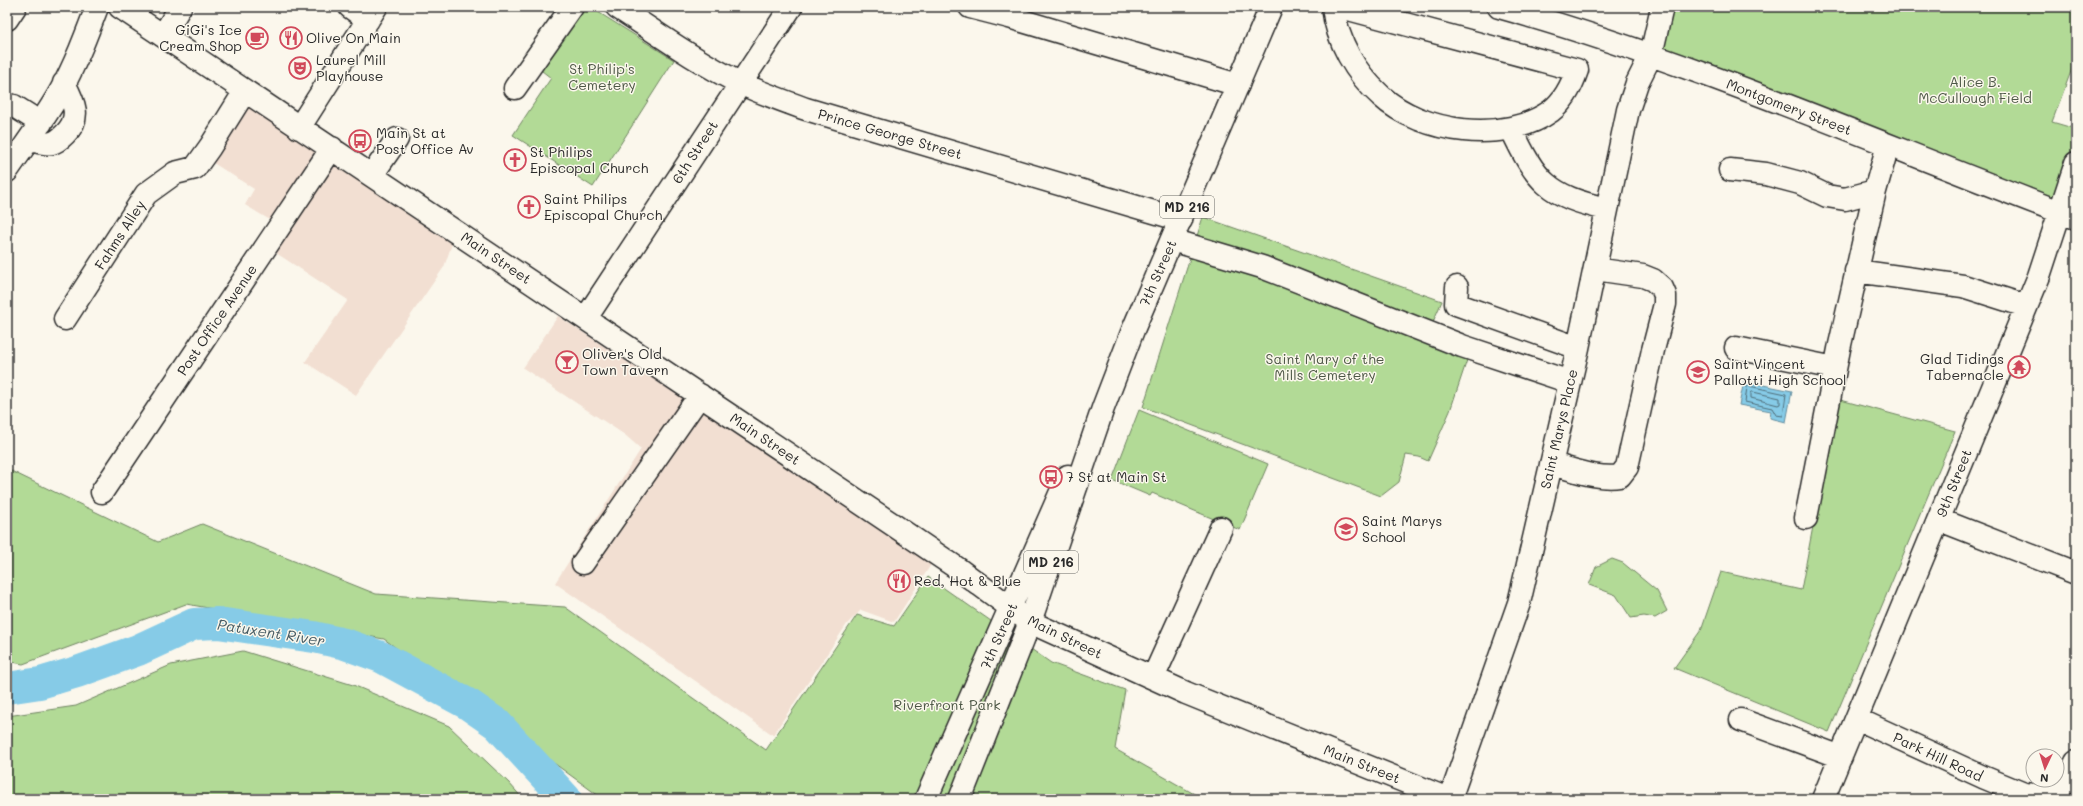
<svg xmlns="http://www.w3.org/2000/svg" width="2083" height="806" viewBox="0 0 2083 806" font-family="Mali,sans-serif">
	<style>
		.built { fill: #f2dfd2 }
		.green { fill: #b2da96; stroke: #6e8260 }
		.water { fill: #86cbe7; stroke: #628b9c }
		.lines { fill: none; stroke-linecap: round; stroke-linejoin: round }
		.shore { stroke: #4f6b76; stroke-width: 1 }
		.stream { stroke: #628b9c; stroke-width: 5.5 }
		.river { stroke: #86cbe7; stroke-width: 32 }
		.minor-casing { stroke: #2b2b2b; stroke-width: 25 }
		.major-casing { stroke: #2b2b2b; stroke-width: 25 }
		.minor { stroke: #fbf7ec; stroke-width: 22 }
		.major { stroke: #fbf7ec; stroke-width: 22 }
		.labels { text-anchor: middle; stroke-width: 3; stroke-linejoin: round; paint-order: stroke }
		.shield { fill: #fbf7ec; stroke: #696865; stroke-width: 1 }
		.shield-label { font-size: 13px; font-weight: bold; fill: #2b2b2b }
		.poi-label { font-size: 14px; fill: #2b2b2b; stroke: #fbf7ec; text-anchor: start }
		.park-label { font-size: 14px; fill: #4d5746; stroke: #fbf7ec }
		.street-label { font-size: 14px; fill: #2b2b2b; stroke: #fbf7ec }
		.water-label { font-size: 15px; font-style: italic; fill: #465b63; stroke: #fbf7ec }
	</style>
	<rect width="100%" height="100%" fill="#fbf7ec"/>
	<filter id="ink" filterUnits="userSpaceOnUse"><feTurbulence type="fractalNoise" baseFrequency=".025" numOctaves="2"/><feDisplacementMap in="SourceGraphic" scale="8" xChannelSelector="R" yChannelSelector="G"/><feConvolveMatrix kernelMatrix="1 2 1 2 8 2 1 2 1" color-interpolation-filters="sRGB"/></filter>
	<g filter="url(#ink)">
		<path class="built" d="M243,102L452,244L444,267L356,395L305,362L348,300L273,251L287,230L245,205L254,189L207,159Z
			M558,316L932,563L894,622L861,610L847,624L773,735L555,583L641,449L625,435L523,368Z"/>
		<path class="green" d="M576,7H590L674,60L593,187L513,135L551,78L537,67Z
			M1662,7H2076V58L2052,122L2076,129V163L2060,212L1651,55Z
			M1203,217L1442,301L1426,338L1467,360L1450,411L1428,461L1419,457L1406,455L1399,482L1381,496L1143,407Z
			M1837,399L1955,431L1829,732L1674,668L1701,630L1721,572L1801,590Z
			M1139,410L1268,464L1240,530L1152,493L1150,496L1112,480Z
			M7,469L158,542L202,524L376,594L565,607L766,750L857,615L894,626L928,577L1051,663L1125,690L1115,749L1203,799H603L384,639L186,604L23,664L7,661Z
			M1612,559L1623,563L1657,591L1667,611L1655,618L1644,616L1631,618L1616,595L1589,585L1596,567Z
			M243,651L353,685L449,726L509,783L523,799H7V716L76,706L171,665Z"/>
		<path class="water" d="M1744,381L1792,391L1786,422L1770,418L1771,411L1739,405Z"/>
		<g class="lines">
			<path class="shore" d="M1749,386L1786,394L1783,416L1776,415L1772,408L1745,402L1747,387Z
				M1753,392L1780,398V404L1778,405L1751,398V393Z"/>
			<path class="stream" d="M539,799L549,782"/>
			<path class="river" d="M7,688L40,683L77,672L138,650L194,624L218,623L314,637L345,644L381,657L468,704L497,724L566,799"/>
			<g class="minor-casing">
				<path id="minor" d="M120,7L892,524L957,568L1030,622L1186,693L1448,799
					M350,7L368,20
					M617,7C657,33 697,62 740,83C761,93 784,101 806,109L1181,220
					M970,7L1009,17L1238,85
					M1333,7C1337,41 1355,73 1381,96C1422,134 1505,144 1551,111C1564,101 1572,85 1577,70L1341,7
					M1499,7C1696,62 1884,146 2076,218
					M7,19L15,7
					M163,36L180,7
					M515,88L572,7
					M7,105L14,106L41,123
					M299,128L376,7
					M1511,128C1536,182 1548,196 1607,209
					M30,140C36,141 46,145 52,143C56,142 61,138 65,134C82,118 74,102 64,83
					M1730,170L1766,174L1800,183L1827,196L1845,199L1875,191L1888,145
					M7,171C25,145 44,120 60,92C75,65 86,36 97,7
					M372,175L397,139
					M1172,240L1262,267L1462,346L1570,382
					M1856,271L1963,286L2026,306
					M1457,287L1456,304L1578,348
					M586,318L791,7
					M65,319L146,194L175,173L195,168L210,147L245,91
					M1736,348L1835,368
					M1551,464C1572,469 1598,480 1620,476L1627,467L1653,350L1665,304V295L1662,288L1653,280L1643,276L1595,269
					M102,492L332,148
					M1806,518L1839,349L1875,191
					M1940,520L2076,573
					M583,563L700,395
					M1153,678L1221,528
					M1857,719L1983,777L2024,794L2040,795L2056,791L2069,779L2076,762
					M1741,720L1841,757
					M1450,799L1519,603L1578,348L1628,110L1637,83L1651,55L1662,7
					M1823,799L2039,276L2076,163"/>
			</g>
			<g class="major-casing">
				<path id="major" d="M926,799L1068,476
					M960,799L1030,622L1103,408L1133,330L1271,7"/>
			</g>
			<use href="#minor" class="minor"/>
			<use href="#major" class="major"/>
		</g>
	</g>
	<defs>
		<g id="cafe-ring" transform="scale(1.15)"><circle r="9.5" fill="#fbf7ec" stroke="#d1495b" stroke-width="1.5"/><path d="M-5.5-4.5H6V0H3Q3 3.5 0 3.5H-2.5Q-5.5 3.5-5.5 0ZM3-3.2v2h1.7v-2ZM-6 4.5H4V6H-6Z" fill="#d1495b"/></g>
		<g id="restaurant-ring" transform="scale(1.15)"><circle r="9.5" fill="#fbf7ec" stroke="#d1495b" stroke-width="1.5"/><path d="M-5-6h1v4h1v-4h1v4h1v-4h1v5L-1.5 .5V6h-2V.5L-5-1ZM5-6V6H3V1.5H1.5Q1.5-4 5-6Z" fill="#d1495b"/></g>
		<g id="theatre-ring" transform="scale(1.15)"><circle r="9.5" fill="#fbf7ec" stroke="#d1495b" stroke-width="1.5"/><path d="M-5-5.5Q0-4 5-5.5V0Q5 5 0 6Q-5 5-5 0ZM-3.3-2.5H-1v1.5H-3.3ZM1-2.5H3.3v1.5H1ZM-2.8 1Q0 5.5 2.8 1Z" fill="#d1495b"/></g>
		<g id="bus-ring" transform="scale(1.15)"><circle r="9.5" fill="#fbf7ec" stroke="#d1495b" stroke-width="1.5"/><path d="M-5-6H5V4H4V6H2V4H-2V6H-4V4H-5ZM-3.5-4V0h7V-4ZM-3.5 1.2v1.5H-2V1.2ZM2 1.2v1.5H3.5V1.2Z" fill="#d1495b"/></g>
		<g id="church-ring" transform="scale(1.15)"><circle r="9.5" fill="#fbf7ec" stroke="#d1495b" stroke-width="1.5"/><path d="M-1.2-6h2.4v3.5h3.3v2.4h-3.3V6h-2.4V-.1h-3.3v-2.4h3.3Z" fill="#d1495b"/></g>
		<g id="bar-ring" transform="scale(1.15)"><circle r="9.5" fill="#fbf7ec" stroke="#d1495b" stroke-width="1.5"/><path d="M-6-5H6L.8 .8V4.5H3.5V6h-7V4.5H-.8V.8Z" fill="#d1495b"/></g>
		<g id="temple-ring" transform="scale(1.15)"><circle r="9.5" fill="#fbf7ec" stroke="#d1495b" stroke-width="1.5"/><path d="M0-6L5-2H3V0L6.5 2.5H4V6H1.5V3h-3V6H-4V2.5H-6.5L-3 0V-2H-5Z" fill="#d1495b"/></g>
		<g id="school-ring" transform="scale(1.15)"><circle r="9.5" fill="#fbf7ec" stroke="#d1495b" stroke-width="1.5"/><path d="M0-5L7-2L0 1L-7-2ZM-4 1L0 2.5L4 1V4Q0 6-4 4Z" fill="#d1495b"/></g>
	</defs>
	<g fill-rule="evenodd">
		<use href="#cafe-ring" x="257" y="38"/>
		<use href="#restaurant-ring" x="291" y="38"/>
		<use href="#theatre-ring" x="300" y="68"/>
		<use href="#bus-ring" x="360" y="141"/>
		<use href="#church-ring" x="515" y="160"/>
		<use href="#church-ring" x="529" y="207"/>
		<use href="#bar-ring" x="567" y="362"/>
		<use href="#temple-ring" x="2019" y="367"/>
		<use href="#school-ring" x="1698" y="372"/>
		<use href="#bus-ring" x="1051" y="477"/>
		<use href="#school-ring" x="1346" y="529"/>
		<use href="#restaurant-ring" x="899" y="581"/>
	</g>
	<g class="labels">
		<g class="shield">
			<rect x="1160" y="196" width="54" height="22" rx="3"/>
			<rect x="1024" y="551" width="54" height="22" rx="3"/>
		</g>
		<g class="shield-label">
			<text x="1187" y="212">MD 216</text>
			<text x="1051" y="567">MD 216</text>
		</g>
		<g class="poi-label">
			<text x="242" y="35" text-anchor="end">GiGi's Ice<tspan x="242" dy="16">Cream Shop</tspan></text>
			<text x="306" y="43">Olive On Main</text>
			<text x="316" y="65">Laurel Mill<tspan x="316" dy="16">Playhouse</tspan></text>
			<text x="376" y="138">Main St at<tspan x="376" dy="16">Post Office Av</tspan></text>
			<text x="530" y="157">St Philips<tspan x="530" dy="16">Episcopal Church</tspan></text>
			<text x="544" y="204">Saint Philips<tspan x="544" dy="16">Episcopal Church</tspan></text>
			<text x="582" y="359">Oliver's Old<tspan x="582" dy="16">Town Tavern</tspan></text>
			<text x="2004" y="364" text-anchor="end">Glad Tidings<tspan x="2004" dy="16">Tabernacle</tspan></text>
			<text x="1714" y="369">Saint Vincent<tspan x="1714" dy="16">Pallotti High School</tspan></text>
			<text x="1066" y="482">7 St at Main St</text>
			<text x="1362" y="526">Saint Marys<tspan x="1362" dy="16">School</tspan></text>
			<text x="914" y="586">Red, Hot &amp; Blue</text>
		</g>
		<g class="park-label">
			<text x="602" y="74">St Philip's<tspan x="602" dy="16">Cemetery</tspan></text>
			<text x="1975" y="87">Alice B.<tspan x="1975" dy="16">McCullough Field</tspan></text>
			<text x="1325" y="364">Saint Mary of the<tspan x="1325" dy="16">Mills Cemetery</tspan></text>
			<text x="947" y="710">Riverfront Park</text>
		</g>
		<g class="street-label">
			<text transform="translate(1789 107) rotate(21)" y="5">Montgomery Street</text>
			<text transform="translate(890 134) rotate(16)" y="5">Prince George Street</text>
			<text transform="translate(695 152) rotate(-57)" y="5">6th Street</text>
			<text transform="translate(120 235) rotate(-57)" y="5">Fahms Alley</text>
			<text transform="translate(496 258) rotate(34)" y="5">Main Street</text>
			<text transform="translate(1158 273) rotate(-66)" y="5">7th Street</text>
			<text transform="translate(217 320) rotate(-56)" y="5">Post Office Avenue</text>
			<text transform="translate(1559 429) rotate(-77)" y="5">Saint Marys Place</text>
			<text transform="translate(765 439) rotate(34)" y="5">Main Street</text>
			<text transform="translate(1954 483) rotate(-68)" y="5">9th Street</text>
			<text transform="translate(999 636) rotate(-66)" y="5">7th Street</text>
			<text transform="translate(1065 637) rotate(26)" y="5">Main Street</text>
			<text transform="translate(1938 757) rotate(25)" y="5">Park Hill Road</text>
			<text transform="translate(1362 764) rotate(22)" y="5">Main Street</text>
		</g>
		<g class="water-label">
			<text transform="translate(271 633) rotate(9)" y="5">Patuxent River</text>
		</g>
	</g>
	<rect width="2083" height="806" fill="none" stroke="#fbf7ec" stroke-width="24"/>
	<rect x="12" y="12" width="2059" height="782" fill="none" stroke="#2b2b2b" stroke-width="1.5" filter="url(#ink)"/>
	<g transform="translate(2045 768) rotate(184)"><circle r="19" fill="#fbf7ec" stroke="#a8a59f"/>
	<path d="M0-3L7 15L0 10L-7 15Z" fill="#d1495b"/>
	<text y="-6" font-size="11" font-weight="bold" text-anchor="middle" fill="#2b2b2b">N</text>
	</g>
</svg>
